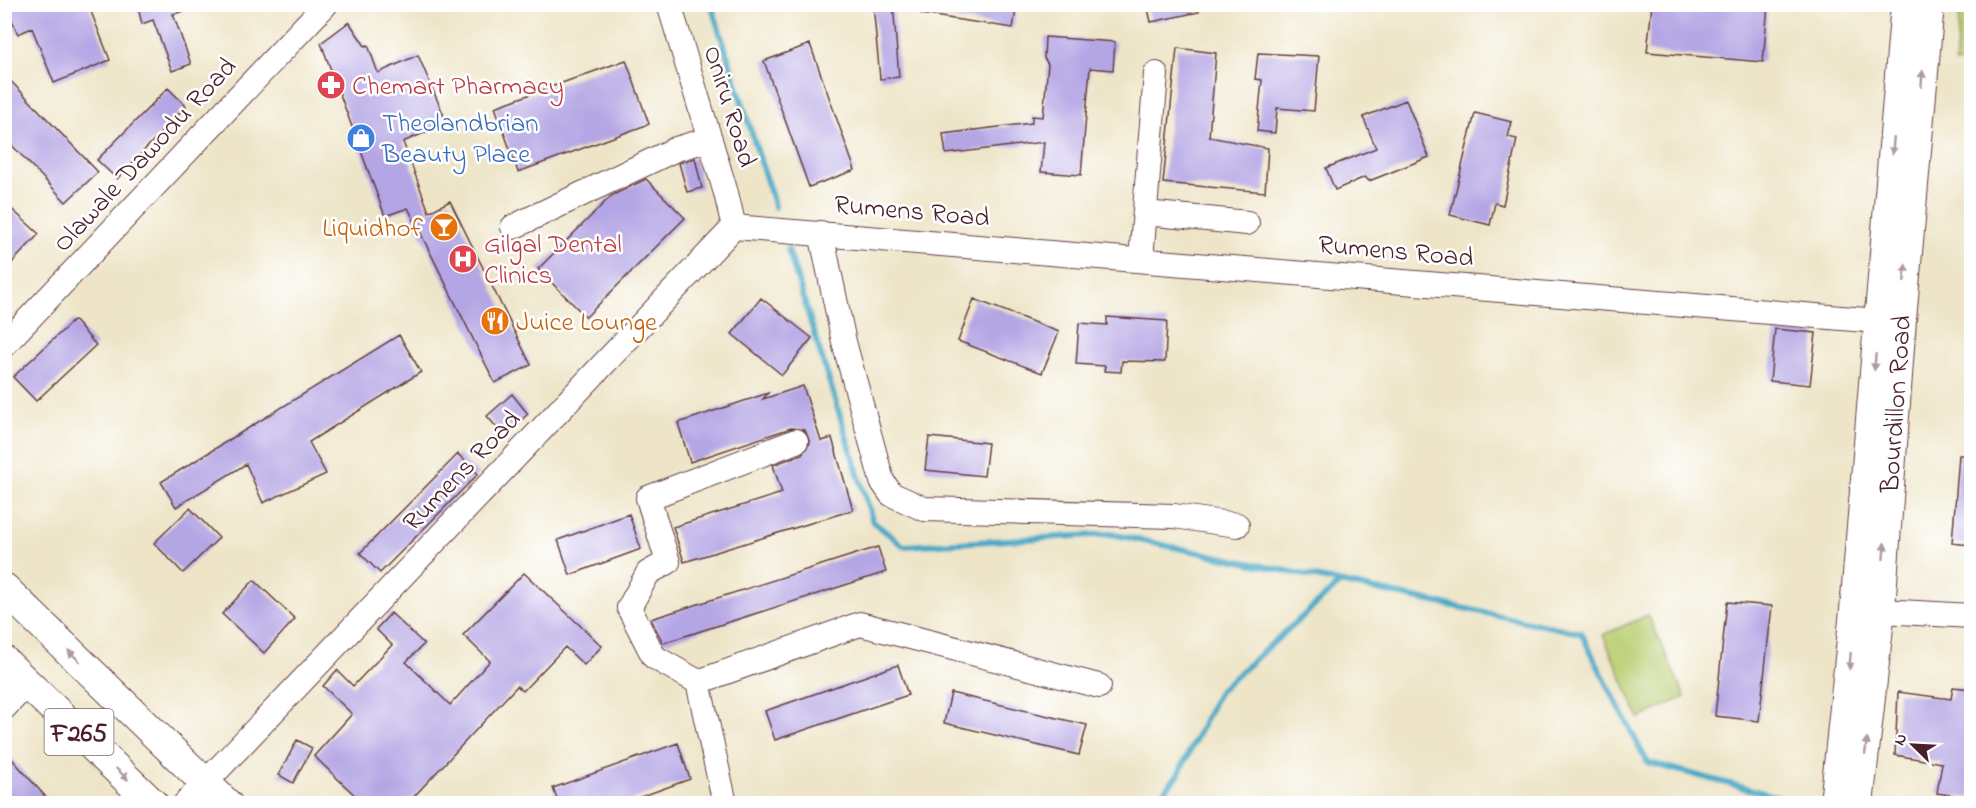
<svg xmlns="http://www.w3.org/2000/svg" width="1976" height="808" viewBox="0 0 1976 808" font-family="'Indie Flower',sans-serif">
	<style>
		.green { fill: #b8cd71; stroke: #81764e; stroke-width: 1.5 }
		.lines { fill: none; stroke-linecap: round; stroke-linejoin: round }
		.stream { stroke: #46a8c6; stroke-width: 6 }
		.building { fill: #b4a5e4 }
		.minor-casing { stroke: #633d43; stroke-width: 26 }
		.major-casing { stroke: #633d43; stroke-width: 32 }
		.minor { stroke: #fff; stroke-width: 24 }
		.major { stroke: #fff; stroke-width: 30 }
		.oneway { fill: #ae9aa0 }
		.labels { text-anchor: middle; stroke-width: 5; stroke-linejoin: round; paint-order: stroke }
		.shield { fill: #fff; stroke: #80626b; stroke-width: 1.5 }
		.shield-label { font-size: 26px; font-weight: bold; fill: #4a1f2b }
		.health-label { font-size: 27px; fill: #be3a42; stroke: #fff; text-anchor: start }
		.street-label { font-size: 27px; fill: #4a1f2b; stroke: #fff }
		.shop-label { font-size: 27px; fill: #366cbe; stroke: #fff; text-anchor: start }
		.food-label { font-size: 27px; fill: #c56008; stroke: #fff; text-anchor: end }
	</style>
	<rect width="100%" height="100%" fill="#fff"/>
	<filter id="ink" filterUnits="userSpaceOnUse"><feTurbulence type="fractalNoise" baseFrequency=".0167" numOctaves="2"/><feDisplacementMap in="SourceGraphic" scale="12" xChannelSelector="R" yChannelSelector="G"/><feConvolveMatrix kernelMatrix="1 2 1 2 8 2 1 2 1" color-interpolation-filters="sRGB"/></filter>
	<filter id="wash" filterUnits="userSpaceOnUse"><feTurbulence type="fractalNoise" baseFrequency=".008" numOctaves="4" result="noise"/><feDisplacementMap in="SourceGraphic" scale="24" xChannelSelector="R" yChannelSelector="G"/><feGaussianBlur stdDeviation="1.35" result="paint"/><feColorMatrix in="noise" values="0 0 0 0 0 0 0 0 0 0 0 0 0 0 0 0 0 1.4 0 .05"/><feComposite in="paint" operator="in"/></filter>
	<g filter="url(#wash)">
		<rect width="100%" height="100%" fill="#eee5c8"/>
		<path class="green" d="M1960,5H1971V59L1966,63H1955Z
			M1648,615L1685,697L1639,718L1603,635Z"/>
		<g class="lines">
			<path class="stream" d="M711,4L775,207
				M788,249L873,522L904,546L1111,534L1581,633L1647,762L1805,804
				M1153,804L1178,775L1219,691L1340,583"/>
		</g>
		<g id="blocks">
			<path class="building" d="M5,4H88L110,60L54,83L32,28L18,34Z
				M137,4H190L191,9L173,14L191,64L172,71L153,20L142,24Z
				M873,4H893L899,77L880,79Z
				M921,4H1017L1013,28L921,14Z
				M1147,4H1198L1199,12L1151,22Z
				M1652,4H1768L1763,62L1647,52Z
				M349,22L365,46L368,45L378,73L418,55L447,123L403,142L429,212L450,201L531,365L495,383L408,208L385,216L321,43Z
				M1045,37L1115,42L1113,70L1090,68L1081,175L1041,172L1044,142L946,154L943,134L1032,123V116L1043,117L1048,64L1044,58Z
				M810,44L855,170L809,187L764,61Z
				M1177,48L1216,53L1209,137L1268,148L1265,192L1163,183Z
				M1258,53L1319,56L1314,111L1277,108L1275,133L1257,131L1262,80L1255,79Z
				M626,60L649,124L518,172L495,107Z
				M4,74L98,172L66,202L4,137Z
				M168,88L186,106L117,179L97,160Z
				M1406,100L1429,157L1369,181L1365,177L1335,190L1326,168L1376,148L1363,117Z
				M1475,113L1512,122L1508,137L1517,139L1503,205L1495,203L1490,225L1450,215Z
				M695,158L702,188L687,192L679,163Z
				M646,179L685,218L586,317L538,269L611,196Z
				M4,202L39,234L4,271Z
				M761,298L812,338L782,375L732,334Z
				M974,299L1059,332L1042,373L958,341Z
				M1107,317L1167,321L1165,362L1122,361L1121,372L1104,371L1105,366L1076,364L1079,323L1107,325Z
				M74,320L96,345L36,401L13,377Z
				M1775,329L1816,333L1810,385L1770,381Z
				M399,335L421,372L309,442L326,474L263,503L246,464L176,507L161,482Z
				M803,386L821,441L832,438L853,510L684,562L673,527L782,493L773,465L802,454L810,443L805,430L791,428L690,462L678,423L768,393L763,399Z
				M512,394L528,414L504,436L487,416Z
				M929,437L988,443L984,476L925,470Z
				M458,454L478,474L380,573L360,553Z
				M1959,455H1971V545L1952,543Z
				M190,508L219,538L183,573L154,543Z
				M629,514L641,549L570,575L558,540Z
				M878,547L886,572L663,643L651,619Z
				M524,573L602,646L584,665L565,647L523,691L517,686L407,804H364L314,756L352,714L323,686L337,670L353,686L392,645L376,629L391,613L424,644L406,662L450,705L490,661L463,635Z
				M254,580L295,619L264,653L222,614Z
				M1727,602L1772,606L1759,721L1715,716Z
				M898,665L908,695L775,740L765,711Z
				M1953,687L1971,689V798L1937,793L1942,763L1895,755L1898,692L1951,699Z
				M951,693L1087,725L1079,755L944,723Z
				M297,740L312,748L293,783L279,775Z
				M678,743L690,779L621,804H559L553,788Z
				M4,750L52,804H4Z"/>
		</g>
	</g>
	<g filter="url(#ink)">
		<use href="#blocks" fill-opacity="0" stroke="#633d43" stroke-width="1.5"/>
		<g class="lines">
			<g class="minor-casing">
				<path id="minor" d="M669,4L726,193L734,227
					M1146,213L1247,223
					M513,227L676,149L710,139
					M821,233L844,342L882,481L891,494L924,509L1174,516L1237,525
					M1141,259L1156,74
					M4,345L326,4
					M1863,610L1972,616
					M698,682L860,624L1099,686
					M4,708L28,683
					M185,804L734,227L1878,321
					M725,804L698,682L654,657L629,608L648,573L668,562L648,498L796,441"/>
			</g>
			<g class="major-casing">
				<path id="major" d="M4,588L227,804
					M4,661L153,804
					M1835,804L1855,610L1906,4
					M1858,804L1880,609L1901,320L1929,4"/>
			</g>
			<use href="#minor" class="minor"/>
			<use href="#major" class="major"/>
		</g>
		<defs><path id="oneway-solid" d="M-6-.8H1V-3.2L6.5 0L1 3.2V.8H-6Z" transform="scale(1.5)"/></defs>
		<g class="oneway">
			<use href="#oneway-solid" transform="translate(1922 79) rotate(-85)"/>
			<use href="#oneway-solid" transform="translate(1893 146) rotate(95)"/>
			<use href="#oneway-solid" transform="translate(1905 273) rotate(-85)"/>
			<use href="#oneway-solid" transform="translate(1875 362) rotate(95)"/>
			<use href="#oneway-solid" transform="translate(1884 551) rotate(-86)"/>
			<use href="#oneway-solid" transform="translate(74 656) rotate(-136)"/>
			<use href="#oneway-solid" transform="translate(1850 661) rotate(95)"/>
			<use href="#oneway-solid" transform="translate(1866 746) rotate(-84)"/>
			<use href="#oneway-solid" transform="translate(122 774) rotate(44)"/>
		</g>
	</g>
	<defs>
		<g id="pharmacy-disc" transform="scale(1.5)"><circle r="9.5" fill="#e0444e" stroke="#fff"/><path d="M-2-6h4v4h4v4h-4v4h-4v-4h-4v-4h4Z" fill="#fff"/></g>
		<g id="shop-disc" transform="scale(1.5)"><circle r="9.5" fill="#3f7fe0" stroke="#fff"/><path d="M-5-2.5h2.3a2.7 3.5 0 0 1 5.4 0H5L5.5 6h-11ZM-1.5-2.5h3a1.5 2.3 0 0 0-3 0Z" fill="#fff"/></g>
		<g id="bar-disc" transform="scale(1.5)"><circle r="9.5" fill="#e8710a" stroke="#fff"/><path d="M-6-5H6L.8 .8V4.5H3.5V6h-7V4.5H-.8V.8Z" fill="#fff"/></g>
		<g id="hospital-disc" transform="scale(1.5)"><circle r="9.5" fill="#e0444e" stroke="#fff"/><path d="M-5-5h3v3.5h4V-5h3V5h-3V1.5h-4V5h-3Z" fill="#fff"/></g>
		<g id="restaurant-disc" transform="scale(1.5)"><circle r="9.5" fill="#e8710a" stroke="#fff"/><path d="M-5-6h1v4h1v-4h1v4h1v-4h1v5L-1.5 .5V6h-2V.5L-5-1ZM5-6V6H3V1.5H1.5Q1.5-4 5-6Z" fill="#fff"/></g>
	</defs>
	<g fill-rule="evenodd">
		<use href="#pharmacy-disc" x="331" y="85"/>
		<use href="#shop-disc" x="361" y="138"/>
		<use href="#bar-disc" x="444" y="227"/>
		<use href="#hospital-disc" x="463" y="259"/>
		<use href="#restaurant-disc" x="495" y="321"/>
	</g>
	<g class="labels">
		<rect class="shield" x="44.5" y="709" width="69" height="46" rx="4.5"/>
		<g class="shield-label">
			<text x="79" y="741">F265</text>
		</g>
		<g class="health-label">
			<text x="352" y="94">Chemart Pharmacy</text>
			<text x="484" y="252">Gilgal Dental<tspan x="484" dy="31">Clinics</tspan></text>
		</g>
		<g class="street-label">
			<text transform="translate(731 106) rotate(73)" y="9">Oniru Road</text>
			<text transform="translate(144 154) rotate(-47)" y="9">Olawale Dawodu Road</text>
			<text transform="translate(912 210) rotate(5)" y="9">Rumens Road</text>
			<text transform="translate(1396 250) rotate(5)" y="9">Rumens Road</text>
			<text transform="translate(1895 404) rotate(-86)" y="9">Bourdillon Road</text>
			<text transform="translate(461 470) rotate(-46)" y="9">Rumens Road</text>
		</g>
		<g class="shop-label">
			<text x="382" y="131">Theolandbrian<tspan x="382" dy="31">Beauty Place</tspan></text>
		</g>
		<g class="food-label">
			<text x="423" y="236">Liquidhof</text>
			<text x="516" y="330" text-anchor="start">Juice Lounge</text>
		</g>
	</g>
	<rect width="1976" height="808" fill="none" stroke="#fff" stroke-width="24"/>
	<g transform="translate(1913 745) rotate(294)" stroke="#ffffff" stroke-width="4.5" paint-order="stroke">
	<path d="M0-4.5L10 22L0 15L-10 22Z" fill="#4a1f2b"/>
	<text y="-9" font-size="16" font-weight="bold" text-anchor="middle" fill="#4a1f2b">N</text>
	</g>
</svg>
